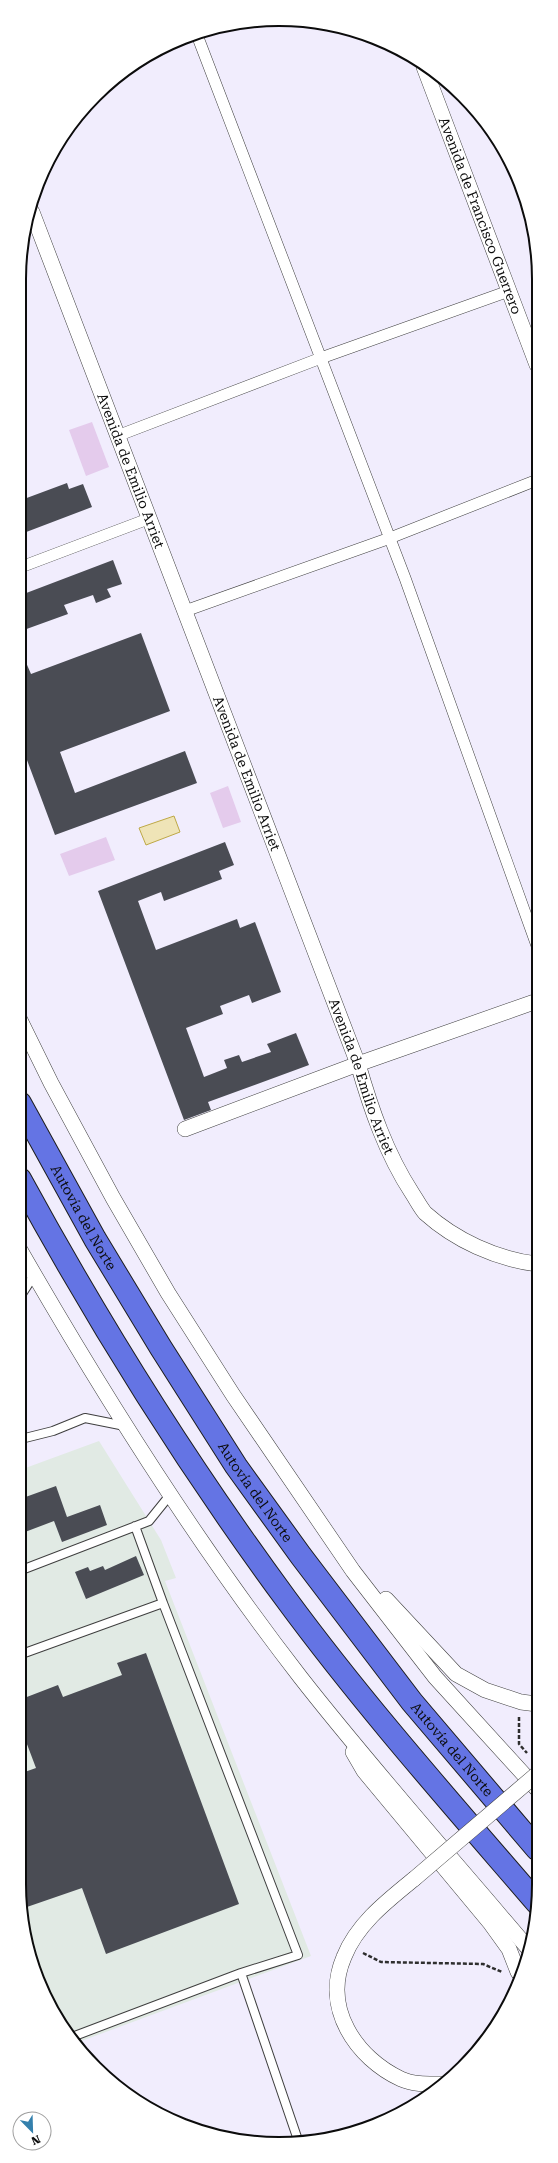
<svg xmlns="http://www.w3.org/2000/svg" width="558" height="2163" viewBox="0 0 558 2163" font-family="'Roboto Serif',serif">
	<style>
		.industrial { fill: #e1eae4 }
		.pitch { fill: #e4cbec }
		.water { fill: #efe4b7; stroke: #bea846 }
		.building { fill: #4a4c54 }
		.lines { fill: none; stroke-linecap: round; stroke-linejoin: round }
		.service-casing { stroke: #3f3f3f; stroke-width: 10 }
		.pedestrian-casing { stroke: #3f3f3f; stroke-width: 12 }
		.minor-casing { stroke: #3f3f3f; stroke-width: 16 }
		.motorway-casing { stroke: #1d1d1d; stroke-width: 24 }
		.path { stroke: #2e2e2e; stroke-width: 2.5; stroke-dasharray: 4 2; stroke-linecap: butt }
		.service { stroke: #fff; stroke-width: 8 }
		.pedestrian { stroke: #fff; stroke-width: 11 }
		.minor { stroke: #fff; stroke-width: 15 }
		.motorway { stroke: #6474e4; stroke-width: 22 }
		.minor-bridge-casing { stroke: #3f3f3f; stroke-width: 16; stroke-linecap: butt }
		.minor-bridge { stroke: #fff; stroke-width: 15 }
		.labels { text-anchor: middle; stroke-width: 4; stroke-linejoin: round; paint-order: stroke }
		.street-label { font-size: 14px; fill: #0c0c0c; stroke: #fff }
		.rim { fill: none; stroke: #0c0c0c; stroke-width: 2 }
	</style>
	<rect width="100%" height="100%" fill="#f1edfd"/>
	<path class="industrial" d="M99,1441L161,1540L176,1578L165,1581L311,1956L76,2043L39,1983L19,1884L20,1470Z"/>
	<path class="pitch" d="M92,422L109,467L86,476L69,430Z
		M228,786L241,822L223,828L210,793Z
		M106,837L115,860L69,876L60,854Z"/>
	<path class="water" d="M174,816L180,832L146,845L139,828Z"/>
	<path class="building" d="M67,483L69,489L83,484L92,507L21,534V508L26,506L24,499Z
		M113,560L122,584L107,589L111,597L96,603L93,595L64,605L68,614L21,631V595Z
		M141,633L170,711L60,752L75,793L185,751L197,783L55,835L21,744V651L31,674Z
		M225,842L234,865L219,871L222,879L164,901L161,892L138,901L156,950L237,919L240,928L255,922L264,946L281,992L252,1003L249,995L220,1006L223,1014L186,1028L204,1077L227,1068L224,1060L239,1055L242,1062L271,1052L267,1044L296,1033L309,1065L208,1102L211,1110L184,1120L98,891Z
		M56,1486L67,1517L100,1505L107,1525L62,1542L54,1521L25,1532L20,1518V1499Z
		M136,1556L144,1575L86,1599L75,1572L88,1567L90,1571L103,1566L105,1570Z
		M146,1653L239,1904L106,1954L82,1888L24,1908L19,1884V1774L36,1768L19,1723V1700L58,1685L63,1697L122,1675L117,1663Z"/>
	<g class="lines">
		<g class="service-casing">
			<path id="service" d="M20,1297L34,1275
				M20,1435L25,1438L53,1431L85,1418L125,1426
				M135,1526L163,1603
				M19,1571L149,1521L170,1495
				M19,1655L163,1603L298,1955L241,1973L72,2037
				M241,1973L298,2140"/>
		</g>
		<g class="pedestrian-casing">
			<path id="pedestrian" d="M197,35L405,578L537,946
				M117,436L321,358L509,291
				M21,567L148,519
				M185,611L390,538L537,480"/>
		</g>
		<g class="minor-casing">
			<g id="minor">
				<path id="s1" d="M424,67L537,365"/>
				<path id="s2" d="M32,212L358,1064C371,1109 386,1153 412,1193C416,1199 420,1207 425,1213C455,1240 496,1259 537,1264"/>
				<path d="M20,1020L51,1083L113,1198L168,1293L233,1395L353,1571L435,1677L537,1789"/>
				<path d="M185,1129L358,1064L537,1001"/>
				<path d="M20,1250C105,1398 196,1543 301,1678C373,1770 451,1857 527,1947"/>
				<path d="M386,1599L456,1674L485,1690L521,1702L537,1704"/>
				<path d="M353,1752L364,1771L491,1924L509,1949L518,1972"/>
				<path d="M414,1879C387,1901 357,1924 344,1957C322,2008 356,2058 401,2079C414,2085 430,2084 443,2084"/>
			</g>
		</g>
		<g class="motorway-casing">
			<g id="motorway">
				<path id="s3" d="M20,1103L95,1239L161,1348L236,1466L301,1556L412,1702L537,1849"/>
				<path d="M20,1179C99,1324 188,1466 286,1599C364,1705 451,1803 537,1903"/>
			</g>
		</g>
		<path class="path" d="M519,1717V1744L527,1753
			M363,1953L381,1962L483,1964L502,1972"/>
		<use href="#service" class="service"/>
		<use href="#pedestrian" class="pedestrian"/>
		<use href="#minor" class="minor"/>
		<use href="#motorway" class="motorway"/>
		<g class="minor-bridge-casing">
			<path id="minor-bridge" d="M414,1879L537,1774"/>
		</g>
		<use href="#minor-bridge" class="minor-bridge"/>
	</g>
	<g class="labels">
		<g class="street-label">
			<text dy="5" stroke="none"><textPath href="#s1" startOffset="159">Avenida de Francisco Guerrero</textPath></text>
			<text dy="5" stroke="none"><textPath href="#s2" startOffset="277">Avenida de Emilio Arriet</textPath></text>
			<text dy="5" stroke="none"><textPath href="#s2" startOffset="601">Avenida de Emilio Arriet</textPath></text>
			<text dy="5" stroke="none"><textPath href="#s2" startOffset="925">Avenida de Emilio Arriet</textPath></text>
			<text dy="5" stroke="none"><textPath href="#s3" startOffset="131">Autovía del Norte</textPath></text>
			<text dy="5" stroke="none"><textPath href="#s3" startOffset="455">Autovía del Norte</textPath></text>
			<text dy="5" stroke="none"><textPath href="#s3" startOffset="779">Autovía del Norte</textPath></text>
		</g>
	</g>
	<path d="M0 0H558V2163H0ZM279 26H279A253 253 0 0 1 532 279V1884A253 253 0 0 1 279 2137H279A253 253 0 0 1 26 1884V279A253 253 0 0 1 279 26Z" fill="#fff" fill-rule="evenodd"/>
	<path class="rim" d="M279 26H279A253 253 0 0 1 532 279V1884A253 253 0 0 1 279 2137H279A253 253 0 0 1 26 1884V279A253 253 0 0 1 279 26Z"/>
	<g transform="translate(32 2131) rotate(157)"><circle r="19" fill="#ffffff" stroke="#9e9e9e"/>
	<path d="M0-3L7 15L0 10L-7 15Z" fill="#3480ad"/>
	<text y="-6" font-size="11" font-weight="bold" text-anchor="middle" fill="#0c0c0c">N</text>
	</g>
</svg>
